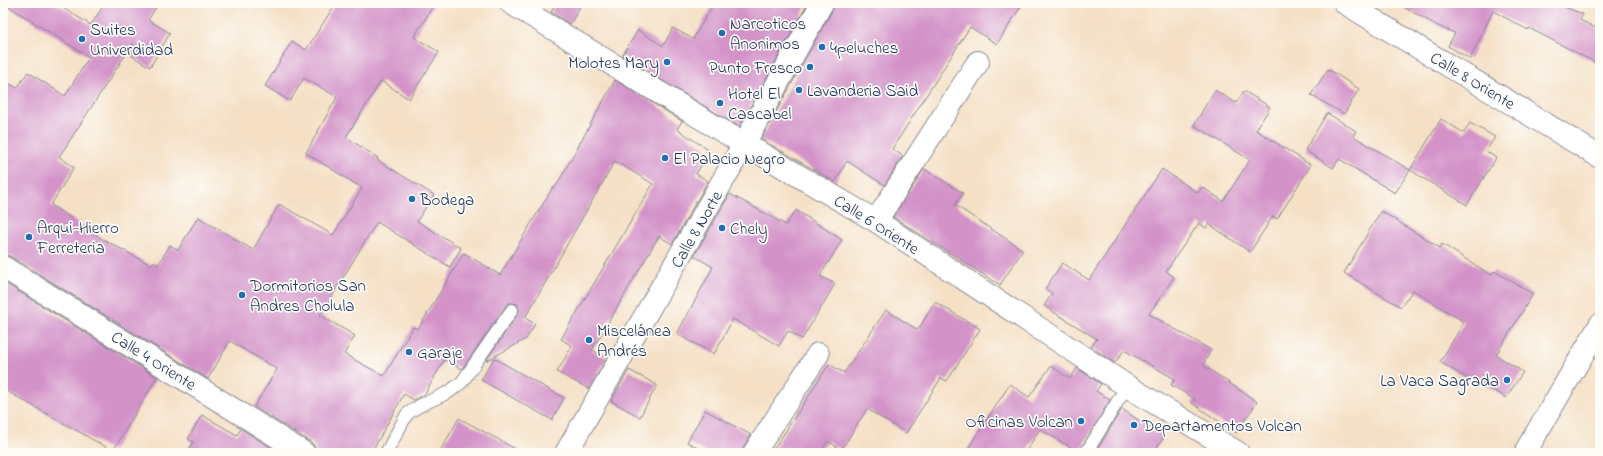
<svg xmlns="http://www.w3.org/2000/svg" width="1603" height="456" viewBox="0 0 1603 456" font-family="'Indie Flower',sans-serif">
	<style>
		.building { fill: #d393c9 }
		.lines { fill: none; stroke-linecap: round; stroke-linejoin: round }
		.lane-casing { stroke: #888892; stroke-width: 14 }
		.street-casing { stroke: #888892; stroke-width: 24 }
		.lane { stroke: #fff; stroke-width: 12 }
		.street { stroke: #fff; stroke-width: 22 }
		.poi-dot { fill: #1f6fb2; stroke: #fdfcf7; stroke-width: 1.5 }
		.labels { text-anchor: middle; stroke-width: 3.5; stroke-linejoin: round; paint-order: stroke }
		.poi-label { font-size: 17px; fill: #1b2f5e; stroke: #fdfcf7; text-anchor: start }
		.street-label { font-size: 17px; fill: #1b2f5e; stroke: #fdfcf7 }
	</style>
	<rect width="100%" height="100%" fill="#fdfcf7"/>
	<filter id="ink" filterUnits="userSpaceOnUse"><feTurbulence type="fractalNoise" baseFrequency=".025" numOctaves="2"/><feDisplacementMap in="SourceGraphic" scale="8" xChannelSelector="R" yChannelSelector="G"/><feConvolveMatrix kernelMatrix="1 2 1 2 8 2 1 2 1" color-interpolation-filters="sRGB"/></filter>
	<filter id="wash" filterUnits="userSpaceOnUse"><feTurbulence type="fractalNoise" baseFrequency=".012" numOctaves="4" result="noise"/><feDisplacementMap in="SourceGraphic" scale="16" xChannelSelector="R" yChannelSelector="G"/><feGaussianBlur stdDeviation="0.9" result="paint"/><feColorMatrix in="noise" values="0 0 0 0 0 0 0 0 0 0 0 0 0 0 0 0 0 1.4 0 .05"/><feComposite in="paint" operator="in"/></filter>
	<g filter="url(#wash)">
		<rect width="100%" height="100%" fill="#f5e0c6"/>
		<g id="blocks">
			<path class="building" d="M3,3H55L91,25L105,3H159L148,20L170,33L150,67L132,56L133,43L59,157L74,167L51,205L101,238L151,265L153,262L158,265L170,245L178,250L198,217L253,250L279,204L333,235L362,188L306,153L337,97L304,78L290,101L265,86L292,41L306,50L336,3H435L414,37L439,52L409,99L381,81L346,137L378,158L377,160L434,195L417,221L461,248L450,267L377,222L320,315L355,336L344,354L384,376L413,327L418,329L464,253L500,275L553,187L555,188L615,80L682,121L677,129L710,151L696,174L708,181L672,244L659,236L592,350L607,358L589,389L557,372L572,346L561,339L653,184L615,161L525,318L535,324L526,339L486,361L518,314L519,310L517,304L512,303H508L462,369L444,360L425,394L414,400L404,394L371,453H316L315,447L311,442L254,407L277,369L230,341L208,379L10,256L3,255V80L17,88L28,72L65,96L89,57Z
				M556,3H582L570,24L551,12Z
				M714,3H808L739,127L622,56L638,30L663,46L673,28L693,39Z
				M834,3H1023L997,44L970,27L892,149L903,156L884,185L847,161L835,182L761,139L833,9Z
				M1396,3H1553L1583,14L1580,20L1600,30V65L1529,28L1528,30L1493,11L1470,59L1448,46L1455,33L1442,28Z
				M1328,69L1359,89L1344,114L1311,95Z
				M1215,90L1236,103L1244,91L1270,107L1256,130L1311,165L1277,219L1273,216L1250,252L1209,224L1206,228L1199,223L1166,271L1174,277L1149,314L1211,350L1203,365L1257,402L1236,433L1192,403L1195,399L1171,385L1175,379L1124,350L1115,363L1091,347L1097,339L1044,306L1052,293L1045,289L1062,263L1089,280L1162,169L1198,193L1202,187L1223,201L1250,160L1194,125Z
				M1327,113L1356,131L1353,136L1410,170L1395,193L1339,159L1333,168L1305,150Z
				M1441,119L1464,133L1470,123L1495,137L1486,151L1496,158L1467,205L1410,170Z
				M924,169L963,193L955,205L1023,250L1000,285L893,217Z
				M730,194L786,225L796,210L842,240L820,276L835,284L802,339L788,331L779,346L733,319L714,354L677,334L713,267L694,256Z
				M1381,211L1440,248L1442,244L1491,275L1494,271L1533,294L1496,355L1523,372L1506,398L1480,382L1478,385L1440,362L1464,322L1413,290L1401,307L1344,273Z
				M3,282L157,377L113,451L3,389Z
				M935,302L980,329L947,381L941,378L906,433L867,409L841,450L828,441L820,453H769L772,448L774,449L829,364L844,373L886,310L918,330Z
				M494,358L564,398L552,420L481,380Z
				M1051,366L1070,379L1077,368L1101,384L1096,391L1110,400L1079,452L1040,429L1025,453H965L1010,384L1029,397Z
				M629,370L657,385L640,417L611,401Z
				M1122,409L1164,437L1153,453H1095Z
				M705,410L751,435L744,446L742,453H707L687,442Z
				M202,415L237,435L241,429L280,453H187L193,442L188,439Z
				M459,418L523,453H439Z"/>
		</g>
	</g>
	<g filter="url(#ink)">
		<use href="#blocks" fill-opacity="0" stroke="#888892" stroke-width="1"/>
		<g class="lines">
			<g class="lane-casing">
				<path id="lane" d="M386,453L407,414L419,406L449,392L462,382L512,310
					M1086,453L1127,386"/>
			</g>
			<g class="street-casing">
				<path id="street" d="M511,3L744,144L876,221L1127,386L1238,453
					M1345,3L1600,157
					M876,221L978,62
					M3,267L304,453
					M1527,449L1600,325
					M566,453L744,144L822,3
					M754,453L818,354"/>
			</g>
			<use href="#lane" class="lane"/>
			<use href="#street" class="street"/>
		</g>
	</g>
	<g class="poi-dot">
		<circle cx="722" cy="33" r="4"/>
		<circle cx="82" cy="39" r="4"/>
		<circle cx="822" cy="47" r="4"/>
		<circle cx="667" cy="62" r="4"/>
		<circle cx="810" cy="67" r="4"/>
		<circle cx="799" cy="90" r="4"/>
		<circle cx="720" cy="103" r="4"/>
		<circle cx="665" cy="158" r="4"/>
		<circle cx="412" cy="199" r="4"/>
		<circle cx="722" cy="228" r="4"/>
		<circle cx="29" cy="237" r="4"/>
		<circle cx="242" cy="295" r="4"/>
		<circle cx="589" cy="340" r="4"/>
		<circle cx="409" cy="352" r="4"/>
		<circle cx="1507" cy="380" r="4"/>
		<circle cx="1081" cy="421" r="4"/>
		<circle cx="1134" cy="425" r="4"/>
	</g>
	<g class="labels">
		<g class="poi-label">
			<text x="730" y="29">Narcoticos<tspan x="730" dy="20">Anonimos</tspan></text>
			<text x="90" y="35">Suites<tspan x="90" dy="20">Univerdidad</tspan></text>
			<text x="830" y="53">4peluches</text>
			<text x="659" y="68" text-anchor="end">Molotes Mary</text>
			<text x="802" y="73" text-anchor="end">Punto Fresco</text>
			<text x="807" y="96">Lavanderia Said</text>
			<text x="728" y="99">Hotel El<tspan x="728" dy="20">Cascabel</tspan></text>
			<text x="673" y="164">El Palacio Negro</text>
			<text x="420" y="205">Bodega</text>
			<text x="37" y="233">Arqui-Hierro<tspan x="37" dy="20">Ferreteria</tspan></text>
			<text x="730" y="234">Chely</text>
			<text x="250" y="291">Dormitorios San<tspan x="250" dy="20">Andres Cholula</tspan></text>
			<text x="597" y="336">Miscelánea<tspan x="597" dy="20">Andrés</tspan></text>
			<text x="417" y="358">Garaje</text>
			<text x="1499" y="386" text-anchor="end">La Vaca Sagrada</text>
			<text x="1073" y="427" text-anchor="end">Oficinas Volcan</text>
			<text x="1142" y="431">Departamentos Volcan</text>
		</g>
		<g class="street-label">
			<text transform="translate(1473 80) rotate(31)" y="6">Calle 8 Oriente</text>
			<text transform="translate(877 224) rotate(32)" y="6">Calle 6 Oriente</text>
			<text transform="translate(696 229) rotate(-60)" y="6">Calle 8 Norte</text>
			<text transform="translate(154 360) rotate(32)" y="6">Calle 4 Oriente</text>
		</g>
	</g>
	<rect width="1603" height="456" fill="none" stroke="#fdfcf7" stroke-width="16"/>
</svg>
